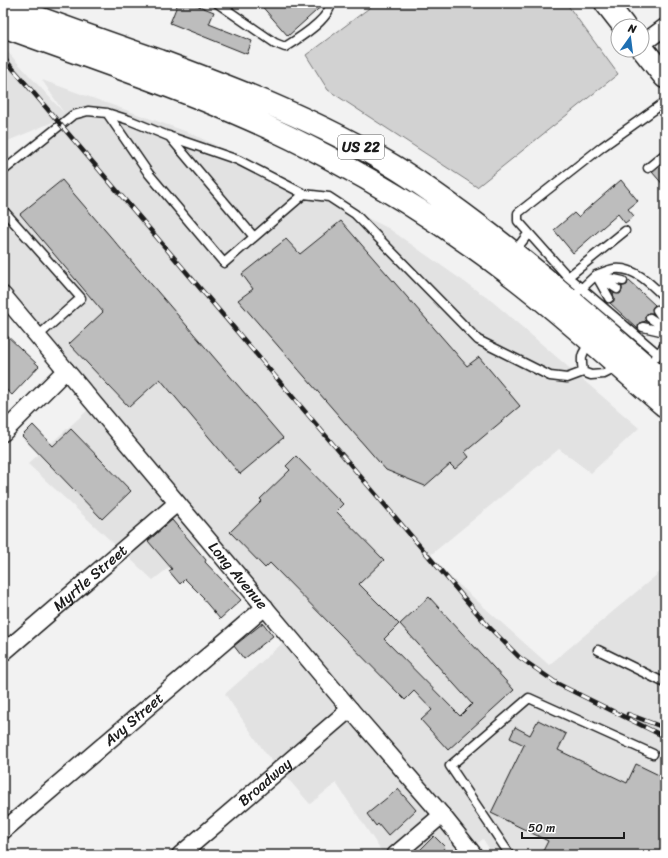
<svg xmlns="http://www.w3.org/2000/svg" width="668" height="858" viewBox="0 0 668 858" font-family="Sriracha,sans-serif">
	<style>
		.built { fill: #e2e2e2 }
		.green { fill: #d2d2d2; stroke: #777 }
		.building { fill: #bdbdbd; stroke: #1c1c1c }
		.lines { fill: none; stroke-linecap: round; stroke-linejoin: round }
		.lane-casing { stroke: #1c1c1c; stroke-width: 11 }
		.street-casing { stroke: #1c1c1c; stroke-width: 19 }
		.secondary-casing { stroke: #1c1c1c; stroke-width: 25 }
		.highway-casing { stroke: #1c1c1c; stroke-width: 25 }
		.lane { stroke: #fff; stroke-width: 8 }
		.street { stroke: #fff; stroke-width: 16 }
		.secondary { stroke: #fff; stroke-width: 22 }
		.highway { stroke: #fff; stroke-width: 22 }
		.rail-casing { stroke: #1c1c1c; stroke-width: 4.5 }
		.rail { stroke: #fff; stroke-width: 3; stroke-dasharray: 9; stroke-linecap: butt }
		.labels { text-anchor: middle; stroke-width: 3; stroke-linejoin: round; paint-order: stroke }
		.shield { fill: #fff; stroke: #606060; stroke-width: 1 }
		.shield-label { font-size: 14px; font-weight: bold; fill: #1c1c1c }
		.street-label { font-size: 15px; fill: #1c1c1c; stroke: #fff }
	</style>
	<rect width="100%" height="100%" fill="#f2f2f2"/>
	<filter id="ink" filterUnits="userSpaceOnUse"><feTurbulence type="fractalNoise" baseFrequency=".025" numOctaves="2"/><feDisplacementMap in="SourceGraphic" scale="8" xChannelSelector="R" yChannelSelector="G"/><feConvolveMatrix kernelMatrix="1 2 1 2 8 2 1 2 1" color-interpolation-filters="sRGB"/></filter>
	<g filter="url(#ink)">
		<path class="built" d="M3,47L64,113L42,80L190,133L388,228L493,302L639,428L591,473L559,449L428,557L549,665L665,568V855H493L483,839L464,855H384L336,783L310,804L266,754L225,694L294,633L212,534L153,580L28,464L99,400L3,287V167L65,117L3,143Z"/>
		<path class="green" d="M376,3H566L618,74L477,187L328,90L306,55Z"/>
		<path class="building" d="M178,3H191L214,12L209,24L252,41L247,54L170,23Z
			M259,3H325L288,36Z
			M665,161V187L652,172Z
			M62,180L283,438L240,474L160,379L129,407L69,344L103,312L20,214Z
			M621,180L638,201L628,209L634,216L625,223L618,214L573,253L554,230L574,213L578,217Z
			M341,221L467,366L479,357L520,406L465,452L469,457L455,469L450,464L425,486L386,470L238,300L253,289L242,274L286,239L300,254Z
			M628,280L655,305L652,308L653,313H648L646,315L645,318L646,321L639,323L638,329L610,303L614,301V298L613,293L620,294L622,290V286L627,285Z
			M3,332L39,366L12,395L3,387Z
			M33,425L53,446L71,429L131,491L102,519L22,436Z
			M296,456L343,504L336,511L384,560L359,584L399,624L384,639L460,716L472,704L400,624L429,597L514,690L448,750L421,720L432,710L414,691L405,700L270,563L265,568L230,532L262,501L260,499L290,470L286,466Z
			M172,520L206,560L205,562L241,600L220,619L203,599L204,598L185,579L180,584L169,571L172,569L148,541Z
			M263,623L273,636L244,659L234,646Z
			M538,720L566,734L558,750L627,783L636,764L665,778V855H541L548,841L491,813L524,745L510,738L515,727L530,735Z
			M398,789L416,810L388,836L378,824L376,826L367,814Z
			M434,836L445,847L438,855H415Z"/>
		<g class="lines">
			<g class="lane-casing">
				<path id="lane" d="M217,3L275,43L285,47C298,39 329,20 331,3
					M169,136L254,237
					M648,168L665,154
					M3,171L73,115L88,111L107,113L129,120L168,136L238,160L304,194L224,263L149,174L107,113
					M304,194L329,197L355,214L478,340L550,376L567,378L583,372L591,375L604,374L618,367
					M3,210L81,298L38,336
					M514,252L528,234
					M596,275C602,273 608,270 614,269C634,266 652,285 665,298
					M568,277L625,231
					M579,291L596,275L623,281
					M609,298L596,275L617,289
					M657,310L665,322
					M650,318L665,328
					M643,327L665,332
					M658,354L568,277L518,221V213L602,147L665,102
					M656,357L665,345
					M583,372C581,358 580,354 591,343
					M598,650L665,683
					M510,855L450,766L529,698L653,754"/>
			</g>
			<g class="street-casing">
				<g id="street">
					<path d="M642,44L665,27"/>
					<path id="s1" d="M3,295L350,709L442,815L474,855"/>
					<path d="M3,433L66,370"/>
					<path id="s2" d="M3,653L177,503"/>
					<path id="s3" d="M3,831L265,607"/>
					<path id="s4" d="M180,855L350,709"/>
					<path d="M395,855L442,815"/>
				</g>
			</g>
			<g class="secondary-casing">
				<path id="secondary" d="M606,3L624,26
					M642,48L665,77"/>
			</g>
			<g class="highway-casing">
				<path id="highway" d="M3,5C55,24 107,43 160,61C240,91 319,121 393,166C421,183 448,203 475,223C541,273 603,328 665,383
					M3,26C112,66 224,101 326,156C392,191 456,232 515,278C567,318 615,363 665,406"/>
			</g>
			<use href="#lane" class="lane"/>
			<use href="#street" class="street"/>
			<use href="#secondary" class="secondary"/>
			<use href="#highway" class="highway"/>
			<g class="rail-casing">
				<path id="rail" d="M3,57L488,626L519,657L558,684L665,737
					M628,714L665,728"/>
			</g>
			<use href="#rail" class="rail"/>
		</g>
	</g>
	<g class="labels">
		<rect class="shield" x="338" y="135" width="46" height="24" rx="3"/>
		<g class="shield-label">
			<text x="361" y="152">US 22</text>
		</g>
		<g class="street-label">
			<text dy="5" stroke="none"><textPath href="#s1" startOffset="366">Long Avenue</textPath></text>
			<text dy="5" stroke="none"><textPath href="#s2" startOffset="115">Myrtle Street</textPath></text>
			<text dy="5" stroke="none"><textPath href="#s3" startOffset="172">Avy Street</textPath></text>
			<text dy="5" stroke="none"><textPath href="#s4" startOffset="112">Broadway</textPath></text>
		</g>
	</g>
	<rect width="668" height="858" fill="none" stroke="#fff" stroke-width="16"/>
	<rect x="8" y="8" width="652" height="842" fill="none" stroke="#1c1c1c" stroke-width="1.5" filter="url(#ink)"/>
	<g transform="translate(630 38) rotate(14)"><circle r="19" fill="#ffffff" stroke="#a4a4a4"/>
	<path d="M0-3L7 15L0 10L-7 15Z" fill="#1f6fb2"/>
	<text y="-6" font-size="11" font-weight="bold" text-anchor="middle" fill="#1c1c1c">N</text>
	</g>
	<path d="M522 832v6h102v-6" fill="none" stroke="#1c1c1c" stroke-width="2"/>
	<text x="528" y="832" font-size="12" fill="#1c1c1c" stroke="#ffffff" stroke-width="3" paint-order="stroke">50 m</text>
</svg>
